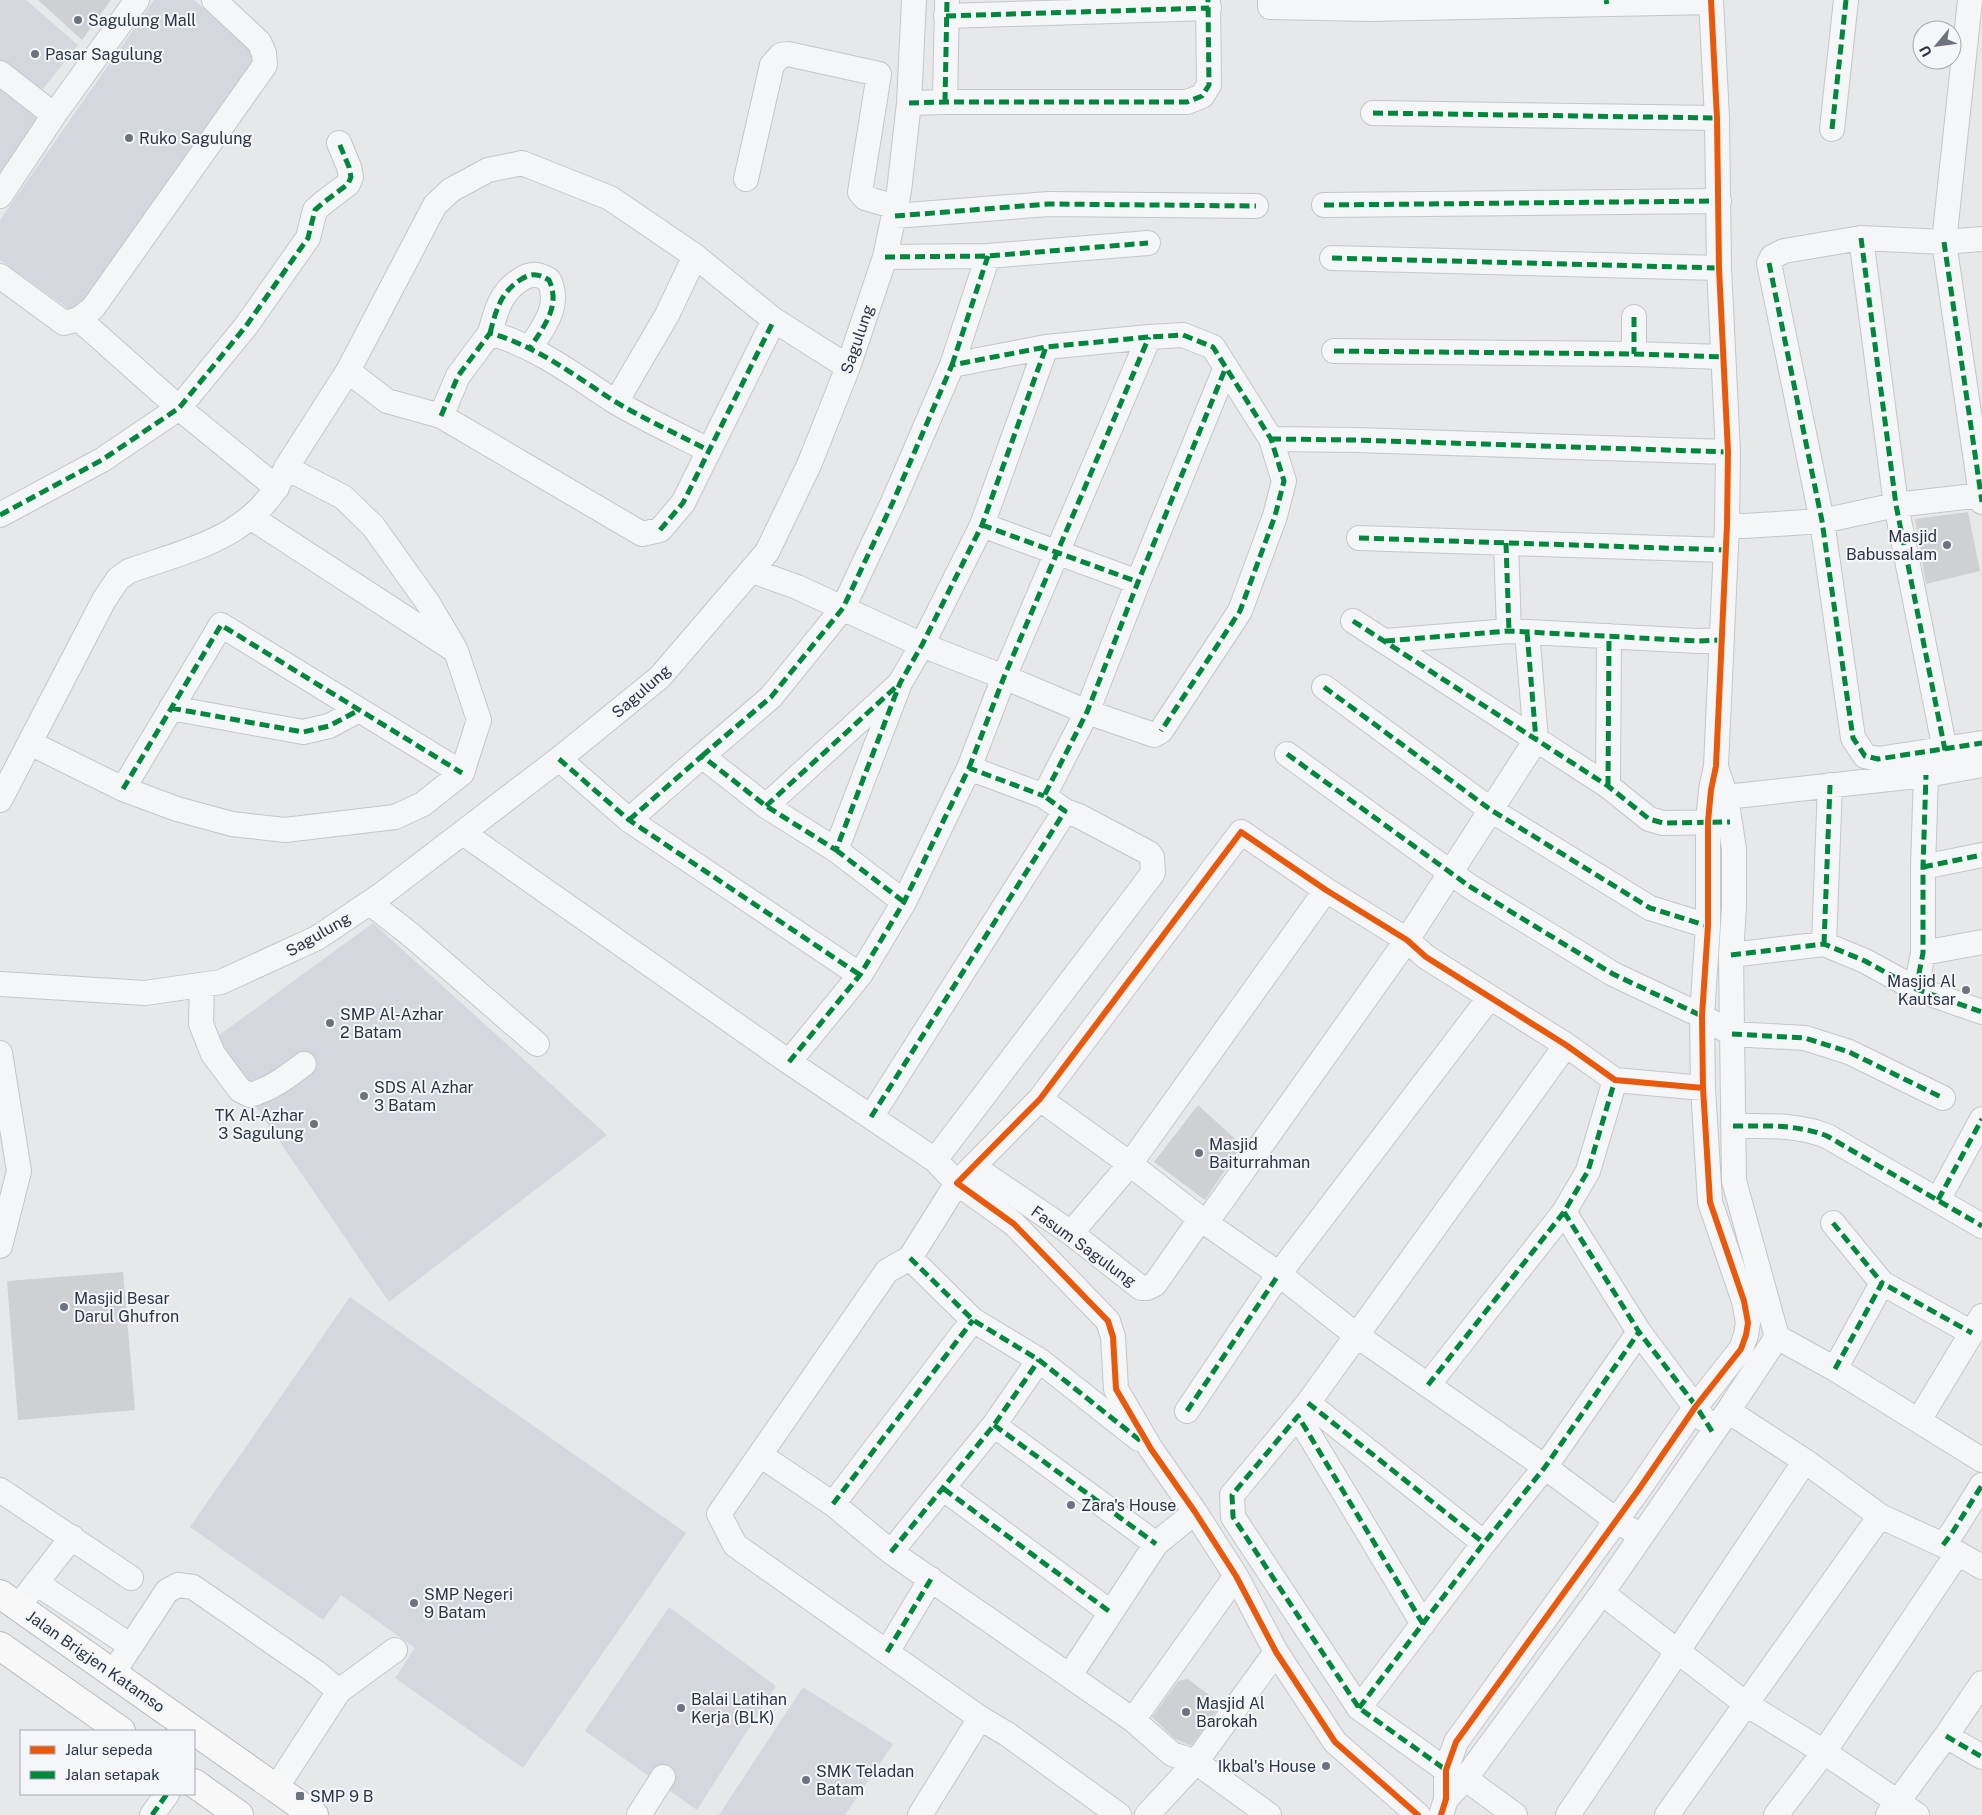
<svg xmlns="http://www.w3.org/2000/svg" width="1982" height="1815" viewBox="0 0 1982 1815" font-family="'Public Sans',sans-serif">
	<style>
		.built { fill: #d4d7dd }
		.building { fill: #ced0d3 }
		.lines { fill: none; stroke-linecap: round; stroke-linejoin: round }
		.minor-casing { stroke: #c4c6c8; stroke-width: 26 }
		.highway-casing { stroke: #b8bbbf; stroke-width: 30 }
		.minor { stroke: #f5f6f7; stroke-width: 24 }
		.highway { stroke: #f8f8f8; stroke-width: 28 }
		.quiet { stroke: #00873e; stroke-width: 5; stroke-dasharray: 10 5; stroke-linecap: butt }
		.cycleway-casing { stroke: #f4f6f9; stroke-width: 9 }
		.cycleway { stroke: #e8590c; stroke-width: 6 }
		.poi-dot { fill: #6c737f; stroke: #f4f6f9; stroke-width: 2 }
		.labels { text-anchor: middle; stroke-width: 4; stroke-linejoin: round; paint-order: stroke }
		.poi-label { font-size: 16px; fill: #2b3445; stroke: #f4f6f9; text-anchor: start }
		.street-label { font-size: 16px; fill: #2b3445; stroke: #f4f6f9 }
	</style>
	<rect width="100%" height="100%" fill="#e6e8ea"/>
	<path class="built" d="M0,0H26L78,45L39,94L0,63Z
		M154,0H194L258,56L77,315L0,260V220Z
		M0,85L43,120L0,185Z
		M373,923L607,1135L389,1302L211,1041Z
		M350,1297L686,1533L523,1768L395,1678L415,1648L341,1595L323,1620L190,1527Z
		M669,1607L776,1686L697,1810L585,1731Z
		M803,1687L893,1744L845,1815H719Z"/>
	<path class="building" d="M38,0H111L82,40Z
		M1968,512L1980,571L1926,584L1915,519Z
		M1198,1105L1242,1145L1205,1200L1154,1162Z
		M123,1272L135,1410L18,1420L7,1281Z
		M1188,1679L1221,1704L1192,1745H1189L1175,1739L1152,1717L1178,1681Z"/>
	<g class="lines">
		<g class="minor-casing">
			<path id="minor" d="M1270,0V7L1370,9L1711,2
				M1970,0L1944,242L1982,502
				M946,16L1209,8
				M0,73L54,115
				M945,102L947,1
				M909,103L945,102H1187L1202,96L1209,85L1208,0
				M1373,113L1717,118
				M1832,129L1846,0
				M746,179L772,65L781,55L788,54L879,74L860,192L865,198L896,207
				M0,196L54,115L137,0
				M1324,205L1719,201
				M895,216L1048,204L1256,206
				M1861,238L1896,505L1945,750
				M1982,239L1944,242L1861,238L1784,251L1772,257L1769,263L1822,521L1853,738L1865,756L1878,759L1982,743
				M885,257L988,256L1148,243
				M1332,258L1719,268
				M0,276L64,323L79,319L93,308L265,65L264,53L259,42L214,0
				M1634,317V354
				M79,319L179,408L277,488
				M490,333C496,311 500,293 520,280C531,273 537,273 549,280C561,306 544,326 530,348
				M1334,351L1634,354L1723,357
				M952,365L988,256
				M348,371L387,401L441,416L642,534L660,530L683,503L774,320
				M616,402L667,315L695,256
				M441,416L458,376L490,333C536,346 574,375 614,401C644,419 677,434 708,450
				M1271,439L1356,440L1728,452
				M286,468L343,497L373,526L428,603L454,647
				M0,515L102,460L179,408L246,326L308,238L315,210L323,203L348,184L351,177L349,167L339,143
				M982,525L1138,582
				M1727,525L1745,526L1822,521L1896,505L1982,495
				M1359,538L1726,550
				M1506,543L1509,631
				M1353,621L1608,786L1649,819L1663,823L1724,822
				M1385,641L1509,631L1698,641L1722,640
				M1324,687L1491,810L1650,908L1708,926
				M171,708L303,732L329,726L359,710
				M30,743L123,789L177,809L232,824L285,830L395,817L423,804L462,773L479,720L456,651L252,518
				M1287,754L1469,886L1613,974L1702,1016L1732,1034L1805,1038L1849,1052L1943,1098
				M702,756L771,697L843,608L893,502L952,365L1046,347L1149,337L1183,335L1213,347L1271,439L1284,481L1275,516L1240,611L1161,731L1154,735L1087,712L1004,677L922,645L797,587L752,571
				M559,759L629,820L860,975
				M969,768L1004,677L1149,337
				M1608,786L1609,636
				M123,789L221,625L462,773
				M1711,797H1726L1926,775L1982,765
				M0,800L104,600L118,579L129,571C191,549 259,536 286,468L348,371L435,205L451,190L488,170L522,163L610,198L695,256L774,320L848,367
				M766,806L897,686
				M629,820L702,756L766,806L836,850L900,683L922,645L982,525L1046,347
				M463,833L789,1062L935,1160L957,1183L910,1258L887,1271L719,1514L735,1545L980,1718L1007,1734L1119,1815
				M836,850L904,902
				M1923,867L1982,855
				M370,903L411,935L537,1044
				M1824,944L1830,785
				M1923,953L1982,942
				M1731,955L1824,944L1865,961L1916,989L1982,1012
				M0,984L145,993L221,982L317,938L381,895L559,759L660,677L767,552L809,465L848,367L885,257L899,191L909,103L914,0
				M202,985L201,1024L213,1054L240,1090L250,1095C271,1089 287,1077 304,1064
				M1916,989L1923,953V867L1926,775
				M0,1053L19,1171L0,1246
				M789,1062L860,975L904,902L969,768L1044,796
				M1040,1099L1130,1164L1206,1223L1279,1274L1356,1335L1545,1467L1616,1520L1630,1529
				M871,1117L1065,811
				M1733,1126C1766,1126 1796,1124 1827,1136L1982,1226
				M935,1160L1153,873L1152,857L1149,853L1079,816L1065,811L1044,796L1087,712L1138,582L1226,367
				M974,1167L1071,1233L1141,1288H1147L1155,1284L1201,1218
				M1938,1200L1982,1119
				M1564,1212L1639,1332L1704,1419
				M1206,1223L1407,940L1536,740L1527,632
				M1833,1223L1882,1283
				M1071,1233L1130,1164L1326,890
				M910,1258L973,1320L1039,1360L1139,1439
				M1777,1337L1835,1369L1982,1460
				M1835,1369L1882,1283L1972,1333
				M1428,1385L1564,1212L1588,1171L1615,1080
				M1308,1403L1484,1543
				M1187,1411L1279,1274L1490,997
				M1728,1411L1805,1461L1880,1516L1943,1545L1982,1567
				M1298,1416L1423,1624
				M1919,1420L1982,1316
				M994,1425L1156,1544
				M760,1455L833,1504L891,1552L1133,1720L1172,1754L1196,1762L1269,1815
				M944,1489L1110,1612
				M0,1490L131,1578
				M833,1504L973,1320
				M1943,1545L1952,1533L1982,1485
				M891,1552L994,1425L1039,1360
				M36,1583L131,1646
				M1602,1593L1746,1704L1824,1752L1917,1815
				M27,1595L72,1537
				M887,1652L931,1579
				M113,1673L167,1591L178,1585L193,1587L317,1673L339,1691L276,1788
				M1070,1675L1156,1544L1195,1512
				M339,1691L395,1650
				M1359,1708L1484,1543L1545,1467L1639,1332
				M1133,1720L1236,1576
				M1946,1736L1982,1757
				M1446,1799L1465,1779L1602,1593L1728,1411L1777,1337L1734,1181L1731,955L1734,907V849L1726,797L1717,770
				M152,1815L167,1794
				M639,1815L663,1777
				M920,1815L980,1718
				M1147,1815L1196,1762L1276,1652
				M1418,1815L1335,1742L1276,1652L1236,1576L1195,1512L1151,1449L1116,1389L1113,1337L1108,1321L1014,1224L957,1183L1040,1099L1241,832L1326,890L1407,940L1426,957L1566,1045L1615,1080L1703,1088
				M1441,1815L1446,1799V1770L1456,1742L1639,1489L1696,1406L1741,1349L1746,1335L1748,1323L1744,1301L1710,1202L1703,1088L1702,1016L1708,926V822L1711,790L1716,766L1727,525L1728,452L1719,268L1717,118L1711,0
				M1515,1815L1470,1782L1446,1770L1359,1708L1233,1517L1232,1495L1308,1403L1566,1045
				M1568,1815L1805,1461
				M1667,1815L1880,1516
				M1776,1815L1824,1752L1957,1554
				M1888,1815L1946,1736L1982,1683"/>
		</g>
		<g class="highway-casing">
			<path id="highway" d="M0,1594L314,1815
				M0,1646L121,1731
				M194,1783L239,1815"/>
		</g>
		<use href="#minor" class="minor"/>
		<use href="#highway" class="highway"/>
		<path class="quiet" d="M1606,0L1607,4
			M946,16L1209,8
			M945,102L947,0
			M909,103L945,102H1187L1202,96L1209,85L1208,0
			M1373,113L1717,118
			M1832,129L1846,0
			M1324,205L1719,201
			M895,216L1048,204L1256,206
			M1861,238L1896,505L1945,750
			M1944,242L1982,502
			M885,257L988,256L1148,243
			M1332,258L1719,268
			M1769,263L1822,521L1853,738L1865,756L1878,759L1982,743
			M1634,317V354
			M490,333C496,311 500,293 520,280C531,273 537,273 549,280C561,306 544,326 530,348
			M1334,351L1634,354L1723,357
			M952,365L988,256
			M441,416L458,376L490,333C536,346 574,375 614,401C644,419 677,434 708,450
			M1271,439L1356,440L1728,452
			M0,515L102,460L179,408L246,326L308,238L315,210L323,203L348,184L351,177L349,167L339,143
			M982,525L1138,582
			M660,530L683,503L774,320
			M1359,538L1726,550
			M1506,543L1509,631
			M1353,621L1608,786L1649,819L1663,823L1730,822
			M1527,632L1536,740
			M1385,641L1509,631L1698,641L1722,640
			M1324,687L1491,810L1650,908L1708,926
			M171,708L303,732L329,726L359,710
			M1287,754L1469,886L1613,974L1702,1016
			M702,756L771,697L843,608L893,502L952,365L1046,347L1149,337L1183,335L1213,347L1271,439L1284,481L1275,516L1240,611L1161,731
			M559,759L629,820L860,975
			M969,768L1004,677L1149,337
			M1608,786L1609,636
			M123,789L221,625L462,773
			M766,806L898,685
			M629,820L702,756L766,806L836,850L900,683L922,645L982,525L1046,347
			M836,850L904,902
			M1923,867L1982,855
			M1824,944L1830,785
			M1731,955L1824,944L1865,961L1916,989L1982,1012
			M1916,989L1923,953V867L1926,775
			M1732,1034L1805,1038L1849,1052L1943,1098
			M789,1062L860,975L904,902L969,768L1044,796
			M871,1117L1065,811L1044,796L1087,712L1138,582L1226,367
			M1733,1126C1766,1126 1796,1124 1827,1136L1982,1226
			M1938,1200L1982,1119
			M1564,1212L1639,1332L1696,1406L1713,1433
			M1833,1223L1882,1283
			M910,1258L973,1320L1039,1360L1142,1442
			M1835,1369L1882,1283L1972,1333
			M1428,1385L1564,1212L1588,1171L1615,1080
			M1308,1403L1484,1543
			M1187,1411L1279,1274
			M994,1425L1156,1544
			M944,1489L1110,1612
			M833,1504L973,1320
			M1943,1545L1952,1533L1982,1485
			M891,1552L994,1425L1039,1360
			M1423,1624L1298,1416L1232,1495L1233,1517L1359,1708L1446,1770
			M887,1652L931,1579
			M1359,1708L1484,1543L1545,1467L1639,1332
			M1946,1736L1982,1757
			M152,1815L167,1794"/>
		<g class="cycleway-casing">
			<path id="cycleway" d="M1418,1815L1335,1742L1276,1652L1236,1576L1195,1512L1151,1449L1116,1389L1113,1337L1108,1321L1014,1224L957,1183L1040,1099L1241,832L1326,890L1407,940L1426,957L1566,1045L1615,1080L1703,1088
				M1441,1815L1446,1799V1770L1456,1742L1639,1489L1696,1406L1741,1349L1746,1335L1748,1323L1744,1301L1710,1202L1703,1088L1702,1016L1708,926V822L1711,790L1716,766L1727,525L1728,452L1719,268L1717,118L1711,0"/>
		</g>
		<use href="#cycleway" class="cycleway"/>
	</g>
	<g class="poi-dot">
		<circle cx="78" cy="20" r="5"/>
		<circle cx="35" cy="54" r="5"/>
		<circle cx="129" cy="138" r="5"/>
		<circle cx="1947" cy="545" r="5"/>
		<circle cx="1966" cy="990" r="5"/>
		<circle cx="330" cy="1023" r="5"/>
		<circle cx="364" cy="1096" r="5"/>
		<circle cx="314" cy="1124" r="5"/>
		<circle cx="1199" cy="1153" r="5"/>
		<circle cx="64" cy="1307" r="5"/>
		<circle cx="1071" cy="1505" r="5"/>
		<circle cx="414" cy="1603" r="5"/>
		<circle cx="681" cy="1708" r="5"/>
		<circle cx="1186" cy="1712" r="5"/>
		<circle cx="1326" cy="1766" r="5"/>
		<circle cx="806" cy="1780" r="5"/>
		<rect x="295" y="1791" width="10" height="10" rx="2.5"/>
	</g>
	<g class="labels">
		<g class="poi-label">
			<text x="88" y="26">Sagulung Mall</text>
			<text x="45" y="60">Pasar Sagulung</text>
			<text x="139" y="144">Ruko Sagulung</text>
			<text x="1937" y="542" text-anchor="end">Masjid<tspan x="1937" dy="18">Babussalam</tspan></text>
			<text x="1956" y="987" text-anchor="end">Masjid Al<tspan x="1956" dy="18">Kautsar</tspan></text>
			<text x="340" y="1020">SMP Al-Azhar<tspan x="340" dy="18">2 Batam</tspan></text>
			<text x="374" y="1093">SDS Al Azhar<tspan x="374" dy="18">3 Batam</tspan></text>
			<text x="304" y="1121" text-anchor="end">TK Al-Azhar<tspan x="304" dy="18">3 Sagulung</tspan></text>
			<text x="1209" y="1150">Masjid<tspan x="1209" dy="18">Baiturrahman</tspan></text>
			<text x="74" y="1304">Masjid Besar<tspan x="74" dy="18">Darul Ghufron</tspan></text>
			<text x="1081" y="1511">Zara's House</text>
			<text x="424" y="1600">SMP Negeri<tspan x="424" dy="18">9 Batam</tspan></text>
			<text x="691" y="1705">Balai Latihan<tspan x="691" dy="18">Kerja (BLK)</tspan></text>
			<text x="1196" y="1709">Masjid Al<tspan x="1196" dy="18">Barokah</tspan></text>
			<text x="1316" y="1772" text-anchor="end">Ikbal's House</text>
			<text x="816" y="1777">SMK Teladan<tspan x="816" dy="18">Batam</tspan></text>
			<text x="310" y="1802">SMP 9 B</text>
		</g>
		<g class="street-label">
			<text transform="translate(857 339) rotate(-71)" y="6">Sagulung</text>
			<text transform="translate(641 691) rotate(-41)" y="6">Sagulung</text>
			<text transform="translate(318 934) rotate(-30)" y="6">Sagulung</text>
			<text transform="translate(1084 1246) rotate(36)" y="6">Fasum Sagulung</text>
			<text transform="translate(96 1661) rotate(35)" y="6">Jalan Brigjen Katamso</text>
		</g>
	</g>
	<rect x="20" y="1730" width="175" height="65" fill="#f4f6f9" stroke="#a4a8b1"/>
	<rect x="30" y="1746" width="25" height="8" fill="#e8590c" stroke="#a4a8b1"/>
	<text x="65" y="1755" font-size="15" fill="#2b3445">Jalur sepeda</text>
	<rect x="30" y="1771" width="25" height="8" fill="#00873e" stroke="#a4a8b1"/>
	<text x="65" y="1780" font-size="15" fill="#2b3445">Jalan setapak</text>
	<g transform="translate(1937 45) rotate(241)"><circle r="24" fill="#f4f6f9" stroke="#a4a8b1"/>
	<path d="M0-4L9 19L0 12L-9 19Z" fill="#6c737f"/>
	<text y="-8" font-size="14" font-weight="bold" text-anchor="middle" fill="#2b3445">U</text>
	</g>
</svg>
